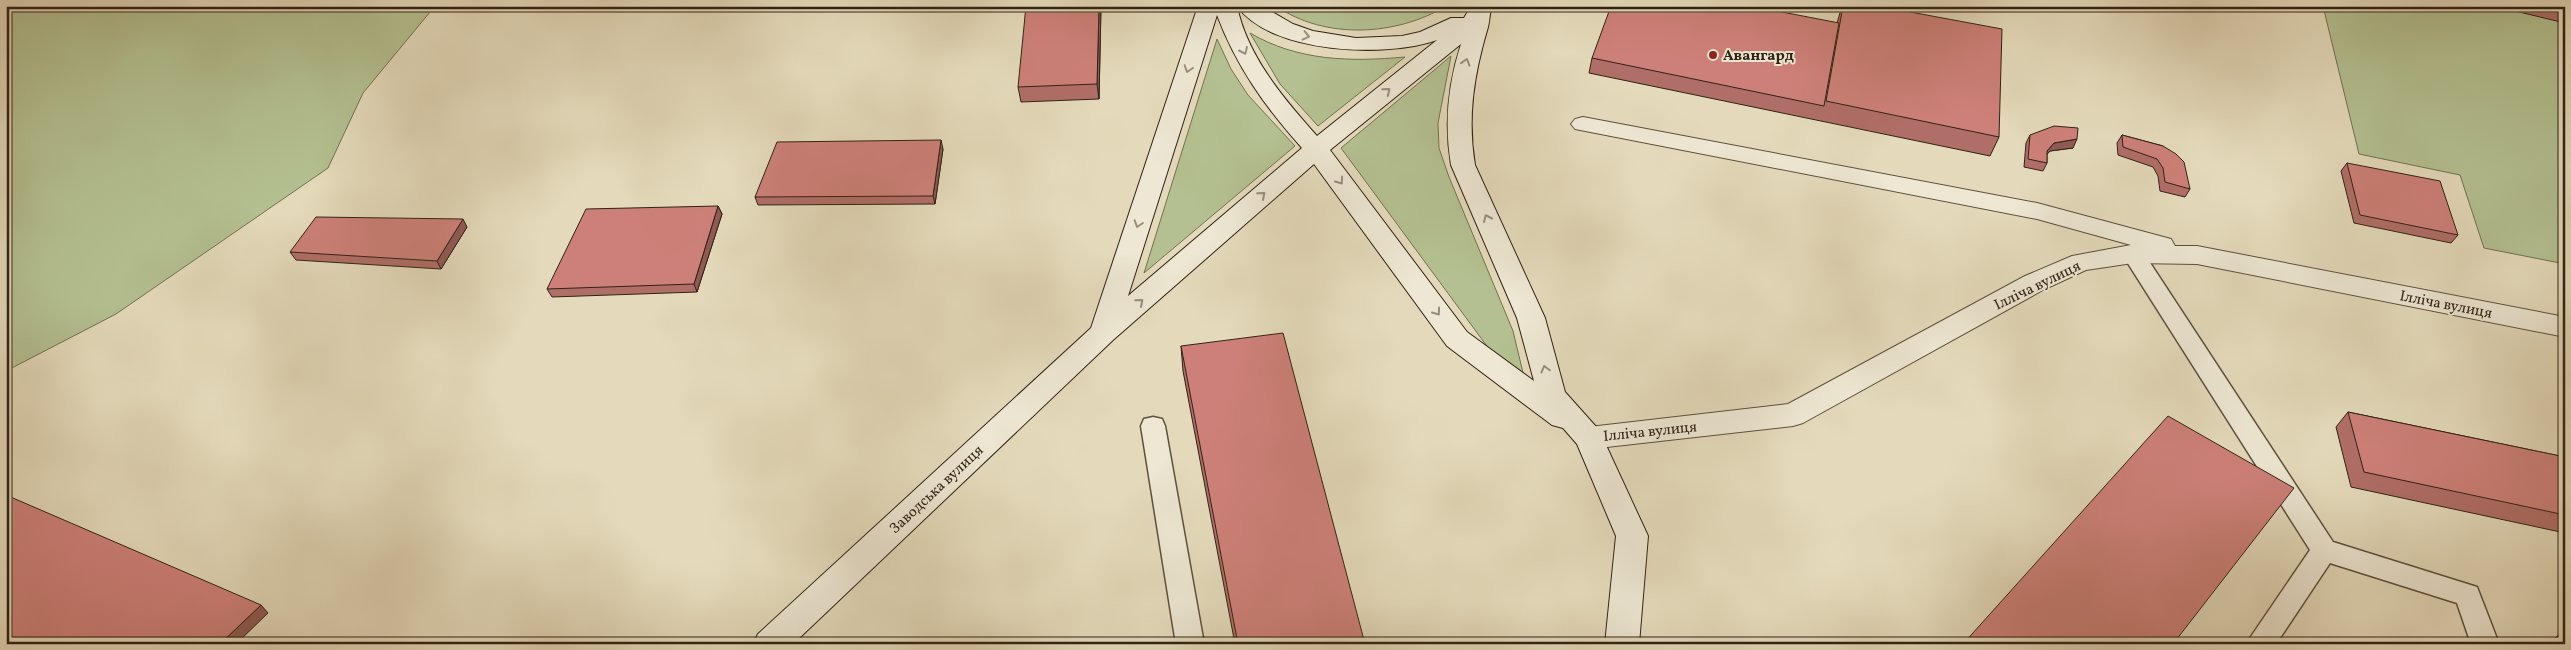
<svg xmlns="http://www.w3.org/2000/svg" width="2571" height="650" viewBox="0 0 2571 650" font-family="Vollkorn,serif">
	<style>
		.green { fill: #b4c091; stroke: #727153 }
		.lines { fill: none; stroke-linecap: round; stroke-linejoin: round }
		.lane-casing { stroke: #5d503e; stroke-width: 3 }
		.street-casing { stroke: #5d503e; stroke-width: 2 }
		.secondary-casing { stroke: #302215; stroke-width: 2 }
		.lane { fill: #ede7d3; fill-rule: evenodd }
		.street { fill: #ede7d3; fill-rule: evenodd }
		.secondary { fill: #ede7d3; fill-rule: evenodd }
		.wall { fill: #b06e68; stroke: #302215 }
		.shaded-wall { fill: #905a55; stroke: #302215 }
		.building { fill: #cd8079; stroke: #302215 }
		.oneway { stroke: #988e7e }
		.poi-dot { fill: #8f2418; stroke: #ede7d3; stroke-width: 2 }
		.labels { text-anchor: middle; stroke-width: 4; stroke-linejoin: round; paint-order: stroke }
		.poi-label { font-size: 15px; font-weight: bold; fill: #302215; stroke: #ede7d3; text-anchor: start }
		.street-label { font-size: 15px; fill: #302215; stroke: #ede7d3 }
	</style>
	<rect width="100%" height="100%" fill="#e4dabb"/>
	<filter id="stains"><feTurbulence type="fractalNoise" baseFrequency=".004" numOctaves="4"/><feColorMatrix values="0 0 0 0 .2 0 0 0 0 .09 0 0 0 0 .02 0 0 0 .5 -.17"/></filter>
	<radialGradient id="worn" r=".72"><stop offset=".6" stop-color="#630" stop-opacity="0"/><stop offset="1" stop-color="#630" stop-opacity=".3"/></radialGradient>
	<path class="green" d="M6,6H435L363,93L328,168L116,314L6,371Z
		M1276,6H1446C1397,36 1325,40 1276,6Z
		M2323,6H2565V264L2484,248L2460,175L2359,154Z
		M1250,33C1298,61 1350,62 1405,57L1318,126L1280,84Z
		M1217,39L1231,69L1248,95L1295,146L1144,273Z
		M1451,56L1438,123L1439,148L1449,177L1513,331L1531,406L1341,148Z"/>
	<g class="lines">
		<g class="lane-casing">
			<path id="lane" d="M2133,247L2141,249L2333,542L2477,587L2499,644H2471L2457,603L2330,563L2276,644H2246L2310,550L2122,254L2125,249Z
				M1153,417L1162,419L1165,426L1204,644H1176L1141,426L1144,419Z"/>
		</g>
		<g class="street-casing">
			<path id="street" d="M1583,117L2037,203L2171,239L2175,246H2197L2565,317V337L2197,264L2133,263L2086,270L2043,290L1803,423L1793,426L1589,449L1579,446L1574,438L1579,430L1589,427L1788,404L2025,276L2072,256L2131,245L2037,219L1575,129L1571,124L1575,119Z"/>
		</g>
		<g class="secondary-casing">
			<path id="secondary" d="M1198,6H1237C1247,56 1284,99 1317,136L1437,40C1387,58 1271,54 1237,6H1262L1293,24L1313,31L1356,38L1402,36L1420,32L1451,18H1464L1471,6H1493C1489,11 1490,20 1488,27C1474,74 1467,117 1475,165L1545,318L1565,392L1599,430L1648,536L1639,644H1605L1616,536L1577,444L1563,428L1552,425L1447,346L1314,164L1113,340L793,644H753L758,634L1091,328ZM1217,15C1236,66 1266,108 1302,148L1128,296ZM1461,44C1448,84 1444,123 1451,165L1517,318L1534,381L1467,332L1330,150Z"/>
		</g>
		<use href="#lane" class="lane"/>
		<use href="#street" class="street"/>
		<use href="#secondary" class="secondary"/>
	</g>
	<path class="wall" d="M1101,6L1099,99L1021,102L1018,87Z
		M1842,6H1878L1999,137L1990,156L1589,73L1592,58L1837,23Z
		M2494,6H2565V23Z
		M2030,135L2073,148L2050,151L2047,154V163L2043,171L2024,167L2026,143Z
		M2122,135L2163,146L2190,189L2185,197L2160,191L2158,176L2153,167L2118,155L2117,143Z
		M943,149L935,204L758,205L755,197Z
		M2347,163L2458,235L2451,243L2354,223L2341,171Z
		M718,206L722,214L697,292L552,297L547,289Z
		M467,227L441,269L296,260L290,252Z
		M1181,346L1365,644H1235L1183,371Z
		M2348,412L2565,457V533L2351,487L2336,427Z
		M2565,629V644H2554L2553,640Z"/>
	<path class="shaded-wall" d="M1099,6H1101L1099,99L1097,84Z
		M2077,139L2073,148L2050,151L2043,159L2047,151L2054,143Z
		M941,140L943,149L935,204L933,196Z
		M718,206L722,214L697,292L694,284Z
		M463,219L467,227L441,269L437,261Z
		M261,605L268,613L236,644H220Z"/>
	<path class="building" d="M1026,6H1099L1097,84L1018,87Z
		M1611,6H1751L1839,23L1824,106L1592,58Z
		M1843,6H1878L2002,29L1999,137L1826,101Z
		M2533,6H2565V14Z
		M2054,126L2078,128L2077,139L2054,143L2047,151V163L2028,159L2030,135Z
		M2122,135L2163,146L2176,154L2184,162L2190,189L2165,182L2163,168L2157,159L2123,147Z
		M941,140L933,196L755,197L777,142Z
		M2347,163L2440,181L2458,235L2360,215Z
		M718,206L694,284L547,289L586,209Z
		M316,217L463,219L437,261L290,252Z
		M1283,333L1365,644H1238L1181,346Z
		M2348,412L2565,457V515L2364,472Z
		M2168,416L2294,488L2173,644H1963Z
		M6,495L261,605L220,644H12L6,641Z"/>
	<defs><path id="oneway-chevron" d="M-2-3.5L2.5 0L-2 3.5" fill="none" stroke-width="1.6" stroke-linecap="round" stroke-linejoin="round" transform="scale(1.25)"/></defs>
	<g class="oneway">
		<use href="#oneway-chevron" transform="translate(1306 36) rotate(13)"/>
		<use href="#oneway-chevron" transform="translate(1244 51) rotate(66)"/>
		<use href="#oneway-chevron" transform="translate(1466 62) rotate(-73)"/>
		<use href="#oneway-chevron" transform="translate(1188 69) rotate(108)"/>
		<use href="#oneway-chevron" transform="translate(1387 91) rotate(-39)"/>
		<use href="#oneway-chevron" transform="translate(1340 181) rotate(54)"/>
		<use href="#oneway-chevron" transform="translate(1262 195) rotate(-41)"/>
		<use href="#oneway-chevron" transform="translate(1487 218) rotate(-114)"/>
		<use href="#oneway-chevron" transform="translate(1138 224) rotate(108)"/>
		<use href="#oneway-chevron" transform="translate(1140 302) rotate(-41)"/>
		<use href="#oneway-chevron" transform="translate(1437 312) rotate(54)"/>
		<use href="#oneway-chevron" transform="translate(1545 369) rotate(-105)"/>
	</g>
	<circle class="poi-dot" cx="1713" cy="55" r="5"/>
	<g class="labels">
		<g class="poi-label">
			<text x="1723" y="60">Авангард</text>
		</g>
		<g class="street-label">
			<text transform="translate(2037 285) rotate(-26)" y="5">Ілліча вулиця</text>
			<text transform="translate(2446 304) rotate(11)" y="5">Ілліча вулиця</text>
			<text transform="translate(1650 431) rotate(-6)" y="5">Ілліча вулиця</text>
			<text transform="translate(936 489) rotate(-43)" y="5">Заводська вулиця</text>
		</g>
	</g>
	<rect width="2571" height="650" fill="none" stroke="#e4dabb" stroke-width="25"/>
	<rect x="8" y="8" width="2556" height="635" fill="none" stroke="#302215" stroke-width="2.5"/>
	<rect x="12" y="12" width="2546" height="625" fill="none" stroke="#302215"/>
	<rect width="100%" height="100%" filter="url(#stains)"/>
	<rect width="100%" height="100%" fill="url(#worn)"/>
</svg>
